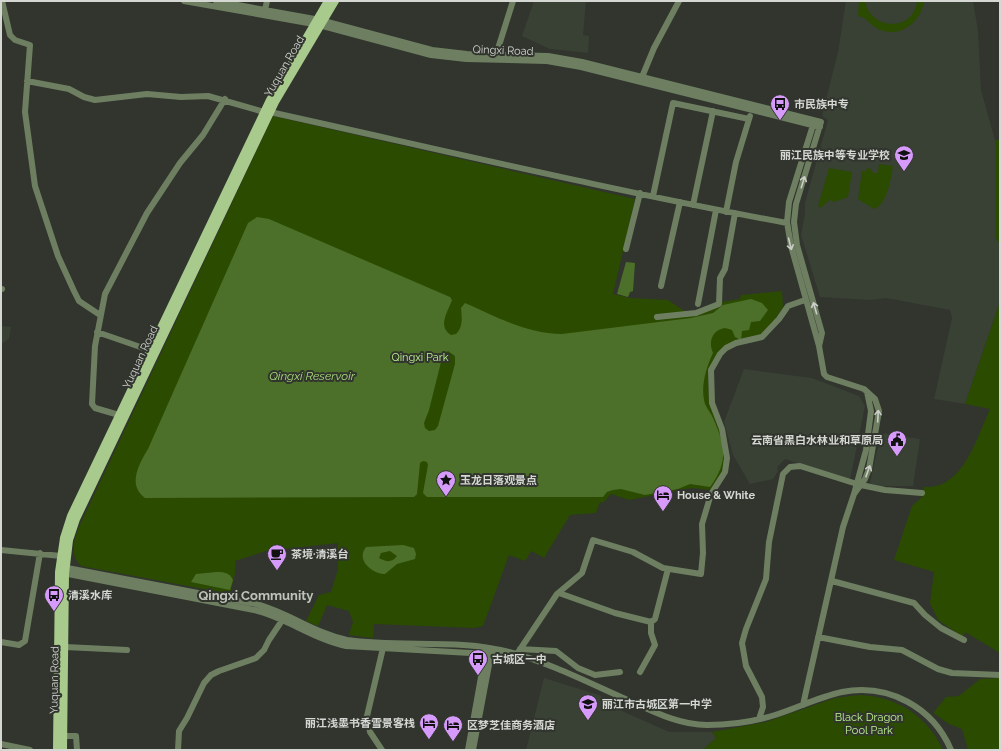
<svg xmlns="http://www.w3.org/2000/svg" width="1001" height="751" viewBox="0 0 1001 751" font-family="Raleway,'Noto Sans SC',sans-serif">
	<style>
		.built { fill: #394034 }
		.green { fill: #2b4b01 }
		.water { fill: #4c7029; fill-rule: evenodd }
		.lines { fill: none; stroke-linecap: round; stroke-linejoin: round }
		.minor { stroke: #6e7f61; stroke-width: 6 }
		.major { stroke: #a8ca8c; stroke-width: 8 }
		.oneway { stroke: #cacec7 }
		.labels { text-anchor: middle; stroke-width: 4; stroke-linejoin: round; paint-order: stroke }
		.street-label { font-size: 11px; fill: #d4d7d2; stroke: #31352e }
		.poi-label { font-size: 11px; font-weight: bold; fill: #d4d7d2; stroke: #31352e; text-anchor: start }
		.park-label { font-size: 11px; fill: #bdf290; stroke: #31352e }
		.water-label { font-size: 12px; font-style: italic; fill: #a7db7a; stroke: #31352e }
		.quarter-label { font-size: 13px; font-weight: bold; fill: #bfc4bb; stroke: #31352e }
	</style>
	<rect width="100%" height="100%" fill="#31352e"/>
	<path class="built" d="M534,1H586L583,35L589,36L588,53L550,49L522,36Z
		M846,1H973L978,31L981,90L995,140V237L1000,244V302L965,404L934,399L952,318L950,310L886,298L870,300L820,297L801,235L805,213V203L828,120L822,116L838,52Z
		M1,326L11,327L9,339L1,344Z
		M744,369L812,378L859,396L865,406L850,480L785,459L777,467L778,471L773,479L750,484L733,455L724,422Z
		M881,433L920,439L913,486H878L870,483Z
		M544,678L599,695L622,711L669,732H712L716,738L703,750H526Z"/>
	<path class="green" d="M859,1H865C870,31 914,32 917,1H924C921,23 899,39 878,29C870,25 867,17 858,16Z
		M273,116L635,199L613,294L630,298L668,300L686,312L696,311L722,302L740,299L741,295L782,291L783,307L774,321L758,337L728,345L708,373L709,401L722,434L725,462L722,473L712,490L692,488L629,500L611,494L603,503L600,502L596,513L570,515L544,558L531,551L525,561L509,555L483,626L474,628L374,624L373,638L349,635L353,622L349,611L327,605L318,626L306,621L319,595L331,592L338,569V543L266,551L235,561V573L230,594L81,566C64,551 81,523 88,508Z
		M995,140H1000V244L995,237Z
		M879,164L893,166C891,178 887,205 874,209L858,199L862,171H866L867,168L871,169L873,173H878Z
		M829,168L852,172L848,197L834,202L830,200L820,208L818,206Z
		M1000,302V653L965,632L963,637L938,620L930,603L934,572L894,560L912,506L924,495V487C963,490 977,437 990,409L965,404Z
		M1000,678V750H968L962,729L949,724L933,713L946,697L959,696L980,679Z
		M859,695C896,696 928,716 943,750H703L716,738L712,732L766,722L835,698Z"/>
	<path class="water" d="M257,217L269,219L450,297L452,300C448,312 437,326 451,335L456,334C463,327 462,318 461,308L465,303C497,317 527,334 562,334L691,318L713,313L723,305L751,299L762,303L768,310L760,321L751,322L749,330L742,331L741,340L735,337L732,330L725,328C712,330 708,342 713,353C706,368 700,387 705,404C707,409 711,413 713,418C725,445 729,461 710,487L690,484L678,489L645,495L621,489L613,490L607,492L603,497H427L423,493L428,465L427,462L423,461L420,463L417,494L414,497L145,498C127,485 139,464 148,449L248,223ZM448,351L455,356V364L438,426L435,430L429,431L425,428L424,423L429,410L443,354Z
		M626,262L635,263L633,291L630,292L628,297L617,294Z
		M403,545L414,548L416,554L415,559L397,564L385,574C374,574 355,561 366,547ZM390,551L397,556C392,563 386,562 379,558L381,553Z
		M217,572C225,572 230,573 233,580L230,590L191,582L196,574Z"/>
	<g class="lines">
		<path class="minor" d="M2,1L10,35L15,40L30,45L25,112L35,186L58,256L74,291L79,301L100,315
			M184,1L319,25L431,55L466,59L547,61L581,67L820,127
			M216,1L320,20L432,50L467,54L548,56L582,62L821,122L796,204L794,222L797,245L822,333L819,346
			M265,10L267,1
			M496,55L513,1
			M642,77L654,48L679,1
			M27,81L69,89L84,97L95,100L147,94L181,97L208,96L264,112
			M270,112C442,150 614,191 787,223
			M814,122L789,202L787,222L791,246L819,346L824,374L827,377L864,389L875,399L879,411L869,469L865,479L854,494
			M653,196L673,103L749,119
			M693,205L713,111
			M726,212L736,162L750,116
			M626,249L640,193
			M661,286L680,202
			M1,289H2
			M698,304L716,210
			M657,317L696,313L719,304L720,278L725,269L735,213
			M97,332L149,350
			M119,415L95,408L92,404L95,346L105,294L147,213L180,163L203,135L225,99
			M861,485L885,490L922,493
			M1,550L61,556
			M62,567L256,604C289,613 314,633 347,640C400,648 457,638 509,652C551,663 591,684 630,701C654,712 680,725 707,725C729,725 753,722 775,715C797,708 819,697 842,692C888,683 933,707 951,750
			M63,573L254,610C287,618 313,639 346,646L506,655
			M832,581L914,603L925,615L941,628L964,640
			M559,593L615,613L651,622
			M818,637L870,647L902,650L938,669L952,673L1000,675
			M1,642L19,645L25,641L40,553
			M65,647L127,650
			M520,649L556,651L578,668L595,675L620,672
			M517,654L557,594L582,573L593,540L633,552L663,568L701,574L703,553L702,524L711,494L725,472L727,458L722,429L712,403L711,370L720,354L726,348L736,343L762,337L779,319L788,306L805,300
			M640,672L655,645L651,633V622L655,619L668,569
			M803,705L843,527L854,494L866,450L871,411L867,392
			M759,719L763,707L762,697L746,666L742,643L746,629L766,579L769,542L783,474L790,467L800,466L857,484
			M64,736H76L77,750
			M1,744L30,750
			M178,750L179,731L187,718L204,683L211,675L219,671L256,658L264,650L269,640L283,619
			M382,750L370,732L367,716L383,648
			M468,750L486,649
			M473,750L492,649"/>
		<path class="major" d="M57,750L59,572L64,538L71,516L270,100L328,1
			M63,750L65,574L69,540L76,519L275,102L335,1"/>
	</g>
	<defs><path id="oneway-shaft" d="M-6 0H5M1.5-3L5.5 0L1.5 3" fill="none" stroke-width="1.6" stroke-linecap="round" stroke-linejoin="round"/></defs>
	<g class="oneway">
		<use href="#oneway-shaft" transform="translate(803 182) rotate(-73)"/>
		<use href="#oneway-shaft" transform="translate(790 244) rotate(76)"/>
		<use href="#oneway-shaft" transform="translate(815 308) rotate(-106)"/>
		<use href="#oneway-shaft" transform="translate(878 416) rotate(-87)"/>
		<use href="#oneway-shaft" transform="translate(868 471) rotate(-70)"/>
	</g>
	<defs>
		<g id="bus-pin" transform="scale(1)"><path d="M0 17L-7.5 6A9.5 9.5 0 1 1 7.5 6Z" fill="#d69bfa" stroke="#31352e"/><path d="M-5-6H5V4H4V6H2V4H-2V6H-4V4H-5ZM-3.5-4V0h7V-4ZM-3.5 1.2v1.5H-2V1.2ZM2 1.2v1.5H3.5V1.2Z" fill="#111"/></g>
		<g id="school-pin" transform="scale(1)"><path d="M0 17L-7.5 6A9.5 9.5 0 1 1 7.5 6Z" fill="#d69bfa" stroke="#31352e"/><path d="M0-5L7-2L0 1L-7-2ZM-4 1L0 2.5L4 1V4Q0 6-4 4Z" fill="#111"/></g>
		<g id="civic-pin" transform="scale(1)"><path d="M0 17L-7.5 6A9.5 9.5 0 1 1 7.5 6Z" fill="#d69bfa" stroke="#31352e"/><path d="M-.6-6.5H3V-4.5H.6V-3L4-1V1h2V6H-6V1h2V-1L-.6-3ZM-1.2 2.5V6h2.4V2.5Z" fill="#111"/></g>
		<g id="sight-pin" transform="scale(1)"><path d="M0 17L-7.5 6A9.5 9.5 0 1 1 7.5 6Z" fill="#d69bfa" stroke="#31352e"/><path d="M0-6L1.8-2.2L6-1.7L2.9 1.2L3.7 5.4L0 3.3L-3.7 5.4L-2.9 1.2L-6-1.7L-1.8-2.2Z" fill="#111"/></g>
		<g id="hotel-pin" transform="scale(1)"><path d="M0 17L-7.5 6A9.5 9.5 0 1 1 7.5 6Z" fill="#d69bfa" stroke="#31352e"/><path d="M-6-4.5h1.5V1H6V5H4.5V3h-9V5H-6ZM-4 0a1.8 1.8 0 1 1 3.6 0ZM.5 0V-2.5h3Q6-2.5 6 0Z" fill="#111"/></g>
		<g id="cafe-pin" transform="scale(1)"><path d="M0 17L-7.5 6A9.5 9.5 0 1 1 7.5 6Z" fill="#d69bfa" stroke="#31352e"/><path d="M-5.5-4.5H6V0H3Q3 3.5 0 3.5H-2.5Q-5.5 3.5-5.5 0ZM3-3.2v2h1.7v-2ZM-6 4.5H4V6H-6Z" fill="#111"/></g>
	</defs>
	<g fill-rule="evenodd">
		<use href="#bus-pin" x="780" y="104"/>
		<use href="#school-pin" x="904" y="155"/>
		<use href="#civic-pin" x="897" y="440"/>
		<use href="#sight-pin" x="446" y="480"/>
		<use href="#hotel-pin" x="663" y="495"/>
		<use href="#cafe-pin" x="277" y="554"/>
		<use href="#bus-pin" x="54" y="595"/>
		<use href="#bus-pin" x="478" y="659"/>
		<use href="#school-pin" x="588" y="704"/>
		<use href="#hotel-pin" x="429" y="723"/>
		<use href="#hotel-pin" x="453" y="725"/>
	</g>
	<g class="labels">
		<g class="street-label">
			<text transform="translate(503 50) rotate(2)" y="4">Qingxi Road</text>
			<text transform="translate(284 66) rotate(-60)" y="4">Yuquan Road</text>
			<text transform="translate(140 357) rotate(-65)" y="4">Yuquan Road</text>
			<text transform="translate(54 680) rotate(-89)" y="4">Yuquan Road</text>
		</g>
		<g class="poi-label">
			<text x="794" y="108">市民族中专</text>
			<text x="890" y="159" text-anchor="end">丽江民族中等专业学校</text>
			<text x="883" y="444" text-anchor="end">云南省黑白水林业和草原局</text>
			<text x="460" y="484">玉龙日落观景点</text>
			<text x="677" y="499">House &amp; White</text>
			<text x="291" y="558">茶境·清溪台</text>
			<text x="68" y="599">清溪水库</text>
			<text x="492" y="663">古城区一中</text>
			<text x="602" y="708">丽江市古城区第一中学</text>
			<text x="415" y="727" text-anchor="end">丽江浅墨书香雪景客栈</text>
			<text x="467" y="729">区梦芝佳商务酒店</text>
		</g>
		<g class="park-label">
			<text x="420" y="361">Qingxi Park</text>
			<text x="869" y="721">Black Dragon<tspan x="869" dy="13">Pool Park</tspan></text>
		</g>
		<g class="water-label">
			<text x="312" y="380">Qingxi Reservoir</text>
		</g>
		<g class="quarter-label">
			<text x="256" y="600">Qingxi Community</text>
		</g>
	</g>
	<rect width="1001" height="751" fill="none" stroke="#d4d7d2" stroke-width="4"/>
</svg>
